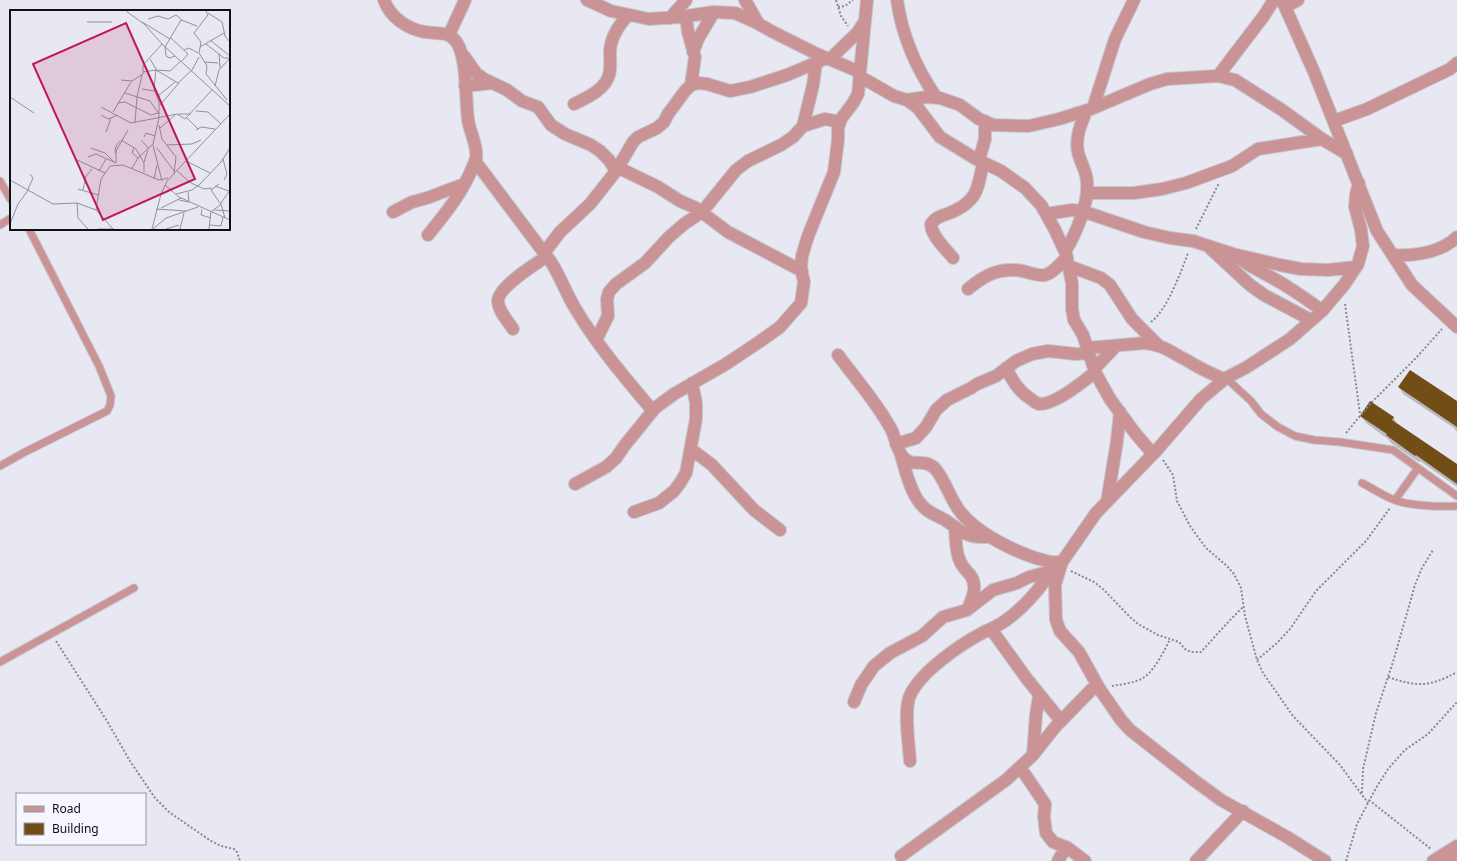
<svg xmlns="http://www.w3.org/2000/svg" width="1457" height="861" viewBox="0 0 1457 861" font-family="'Noto Sans',sans-serif">
	<style>
		.shadow { fill: #0003 }
		.building { fill: #734d16 }
		.lines { fill: none; stroke-linecap: round; stroke-linejoin: round }
		.lane-casing { stroke: #c5c5ce; stroke-width: 9 }
		.street-casing { stroke: #c5c5ce; stroke-width: 14 }
		.path { stroke: #888990; stroke-width: 2; stroke-dasharray: 2 2; stroke-linecap: butt }
		.lane { stroke: #ca9497; stroke-width: 7 }
		.street { stroke: #ca9497; stroke-width: 12 }
		.inset-road { fill: none; stroke: #919299; stroke-width: 1 }
		.view { fill: #c2185b; fill-opacity: 0.15; stroke: #c2185b; stroke-width: 2 }
		.inset-edge { fill: none; stroke: #101013; stroke-width: 2 }
	</style>
	<rect width="100%" height="100%" fill="#e7e8f2"/>
	<path class="shadow" d="M1399,387L1457,405V432L1454,428L1403,394Z
		M1371,402L1394,418L1398,426L1457,465V487L1420,461L1419,462L1391,443L1388,439L1366,423L1361,416Z"/>
	<path class="building" d="M1410,370L1457,401V427L1398,387Z
		M1370,401L1394,417L1392,420L1457,464V484L1416,455L1415,456L1386,435L1387,434L1360,416Z"/>
	<g class="lines">
		<g class="lane-casing">
			<path id="lane" d="M0,181L11,200
				M0,225L11,218
				M1226,378L1251,401L1261,414L1278,427L1295,436L1314,440L1340,442L1393,450L1457,496
				M0,466L25,452L107,411L110,405L111,396L99,366L29,229
				M1362,483C1372,488 1382,495 1392,499C1407,506 1441,507 1457,506
				M1395,500L1418,468
				M0,662L134,588"/>
		</g>
		<g class="street-casing">
			<path id="street" d="M384,0C390,17 407,29 425,32C435,34 446,31 454,39C468,52 465,100 468,119C469,131 478,145 476,158C476,160 474,164 473,166C463,192 445,214 428,235
				M587,0L611,11L649,19L680,17L714,12L735,13L755,22L773,32L817,54L860,72
				M745,0L758,23
				M897,0C902,35 916,68 936,97
				M1282,0L1314,72L1377,231L1412,285L1457,327
				M1285,7L1298,0
				M686,16L688,32L695,57L691,85
				M670,18L686,0
				M449,35L465,0
				M693,52L698,39L714,12
				M464,56L476,73L484,79L507,90L522,101L538,107L551,125L565,134L591,145L600,151L609,160L616,171
				M830,59L857,33L865,21
				M859,76L894,96L907,100L918,108L940,137L976,159L1001,171L1025,188L1041,205L1055,230L1066,254L1072,283V309L1074,320L1083,335L1095,372L1110,399L1135,433L1153,454
				M1218,76L1263,17L1274,0
				M465,86L492,83
				M907,100L926,97L940,98L960,105L979,119L993,125L1029,126L1059,119L1091,109L1150,84L1167,79L1218,76L1235,80L1282,110L1322,139L1347,154
				M574,104C586,98 605,90 609,75C611,68 610,60 610,53C610,38 618,26 628,15
				M1093,108L1115,39L1134,0
				M1334,121L1367,109L1450,69L1457,63
				M803,126L825,119L840,122
				M979,160L985,139V121
				M475,161L551,262C560,276 566,293 575,308C597,345 625,378 653,411
				M619,168L658,187L680,201L696,208L728,232L802,271
				M1087,193H1134L1162,189L1186,183L1232,166L1258,149L1322,139
				M393,212L412,202L427,198L464,184
				M1046,214L1072,210L1082,211L1144,232L1170,238L1193,241L1233,254L1280,265L1301,269L1328,270L1356,267
				M1211,249L1250,285L1264,295L1311,320
				M1065,252C1076,233 1089,204 1087,182C1087,172 1080,162 1078,152C1075,137 1081,123 1087,110
				M544,253L560,232L590,204L616,171L633,142L638,137L657,128L664,122L668,114L685,91L691,85L698,83L707,84L730,91L750,87L787,75L827,58
				M1393,255C1416,256 1440,253 1457,237
				M1237,257C1252,268 1268,275 1283,284C1297,293 1310,301 1322,311
				M953,258C946,249 931,236 931,224C935,218 940,216 947,214C976,203 978,191 983,162
				M1069,266L1101,278L1110,285L1132,319L1158,345
				M968,289C986,274 1000,267 1023,271C1030,273 1038,276 1045,275C1053,273 1061,263 1067,257
				M513,329C508,321 499,312 498,302C497,287 536,264 547,256
				M596,340L608,316L607,299L609,292L616,284L645,263L669,237L684,224L702,212L736,170L748,161L781,145L793,137L803,126L813,85L816,63
				M1087,348L1145,343C1164,345 1172,353 1188,361C1199,368 1212,374 1224,379
				M838,355C855,378 878,404 891,429C896,438 896,449 903,457C913,469 926,456 937,471C946,483 950,498 959,510C975,533 1020,555 1047,561C1052,563 1057,562 1062,562
				M1006,368C1013,381 1018,391 1031,399C1033,401 1036,403 1039,404C1055,405 1083,382 1095,372
				M1094,369L1115,347
				M896,444L916,438L926,427L936,410L947,400L971,388L977,384L996,376L1016,361L1032,354L1048,351L1076,354L1088,353
				M691,449L712,465L754,510L780,530
				M901,455C905,469 910,491 920,503C926,512 936,515 945,520C953,525 960,532 969,535C975,538 983,537 990,537
				M575,484L606,467L616,458L625,445L655,408L674,394L726,364L759,342L780,327L801,303L804,282L801,269L802,256L808,236L834,172L838,140V128L841,119L853,103L858,94L867,0
				M1107,502L1117,441L1120,412
				M634,512L659,503L674,491L680,483L686,473L696,419V403L692,383
				M955,527C956,538 955,551 960,561C962,567 967,571 971,576C978,587 972,598 968,609
				M991,629L1027,679L1061,721
				M854,702L861,685L874,666L890,653L922,636L943,617L967,610L993,590L1017,583L1029,577L1052,571
				M1033,755L1036,715L1039,696
				M910,761C909,745 904,713 909,698C918,673 961,644 984,632C991,629 998,626 1005,621C1026,606 1044,584 1057,562
				M1020,767L1045,804L1044,817L1046,833L1053,842L1068,848L1085,861
				M1446,853L1456,861
				M901,856L1006,780L1033,755L1056,726L1097,684
				M1058,861L1066,847
				M1196,861L1243,811
				M1325,861L1287,837L1221,800L1195,781L1130,730L1121,720L1099,688L1079,652L1060,631L1056,620L1055,585L1062,562L1096,513L1156,451L1201,399L1226,378L1247,367L1290,339L1322,311L1344,285L1358,264L1363,246L1361,230L1355,207L1356,194L1359,183
				M1433,861L1457,846"/>
		</g>
		<path class="path" d="M836,0L841,16L848,26
			M838,7L845,6L853,0
			M1196,229L1219,183
			M1345,304L1360,414
			M1151,322C1167,310 1181,272 1188,253
			M1346,433L1369,405L1415,359L1442,329
			M1163,460L1173,475L1177,501L1190,526L1206,548L1227,566L1234,574L1241,588L1245,616L1257,660L1263,673L1293,716L1340,765L1368,803
			M1071,571L1094,582L1104,590L1130,617L1138,624L1158,635L1179,642L1185,649L1191,652H1201L1229,621L1244,606
			M56,641L107,721L130,761L155,798L169,812L211,841L221,846L234,849L237,852L240,861
			M1257,660L1277,643L1290,629L1316,591L1366,541L1390,508
			M1388,677C1417,687 1430,687 1457,672
			M1112,686C1123,684 1137,683 1146,676C1156,667 1164,652 1170,639
			M1362,793L1363,769L1376,713L1393,662L1415,585L1422,568L1433,550
			M1369,800L1431,849
			M1346,861L1357,824L1376,788L1388,769L1405,750L1428,734L1457,702"/>
		<use href="#lane" class="lane"/>
		<use href="#street" class="street"/>
	</g>
	<g transform="translate(10 10)">
		<rect width="220" height="220" fill="#e7e8f2"/>
		<path class="inset-road" d="M116,1L134,14L153,35L220,96M196,1L198,5L184,23L191,32L189,43L197,56L196,64L217,90M198,3L212,12L215,26L220,32M138,9L148,6L158,9L166,5L172,10M77,12H102M132,12L160,29M161,28L178,44L172,51M200,30L220,46M196,34L214,48H219M155,37L171,10L187,16M155,37L156,46L160,48L165,46M190,37L214,23M174,40L179,38L188,43M209,43L210,58M140,49L146,59L144,79L149,92V108M195,52L208,53M146,60L168,73L182,60M146,60L160,61L171,51M182,60L189,47M133,62L146,60M111,70L122,71L133,64V55L152,34M205,76L209,60L220,48M132,79L144,81M115,83L140,91L149,104M148,86L165,72M0,87L24,103M127,87L132,65M108,93L115,92L141,105L148,103M150,95L169,73M91,97L121,113L167,104L175,109L202,80M186,101L198,102L211,114M103,102L121,72M168,104H181M91,105L98,109L108,105M177,108L188,119M125,112L127,87M149,115L152,129L166,147L164,164M150,118L165,105M186,120L191,117L205,119M96,122L101,108M134,127L136,123L145,126M111,130L126,139L130,146M131,130L139,139M143,135L152,171M157,135L182,134L191,130M81,138L95,143L105,153M124,138L122,143L128,148M147,138L164,161M105,143L106,136L110,131M130,146L134,153V162M78,147L86,144L106,153M213,149L217,164L214,170M67,150L95,163M176,151L200,163M134,152L138,140M106,153V141L118,120M122,158L128,148L143,134L149,108M89,161L96,149M167,161L181,173L194,179L202,178M144,169L147,155M0,170L43,194L67,193L86,200M209,174L201,180L210,193M155,175L169,187L220,210M205,176L219,181M18,179L23,168L20,164M68,179L88,185M73,180L76,166L82,159M166,184L182,180L189,175L211,152L220,138M169,190L179,192L178,182M67,193L68,208L78,219M211,194L215,208M151,198L171,188M146,199L176,201M192,199L191,205L201,208M205,200L220,201M202,201L209,196L220,180M0,214L8,194L19,179M200,215L211,216L213,207M88,219H104M103,219L86,200L91,169L100,156L113,155L149,170L158,168M142,219L151,184L157,171L220,104M143,219L156,208L188,197M156,219L169,215M170,219L174,203M199,219L201,201"/>
		<path class="view" d="M116,13L185,169L93,210L23,54Z"/>
		<rect width="220" height="220" class="inset-edge"/>
	</g>
	<rect x="16" y="793" width="130" height="52" fill="#f5f6fe" stroke="#999aa0"/>
	<rect x="24" y="806" width="20" height="6" fill="#ca9497" stroke="#999aa0"/>
	<text x="52" y="813" font-size="12" fill="#101013">Road</text>
	<rect x="24" y="823" width="20" height="12" fill="#734d16" stroke="#999aa0"/>
	<text x="52" y="833" font-size="12" fill="#101013">Building</text>
</svg>
